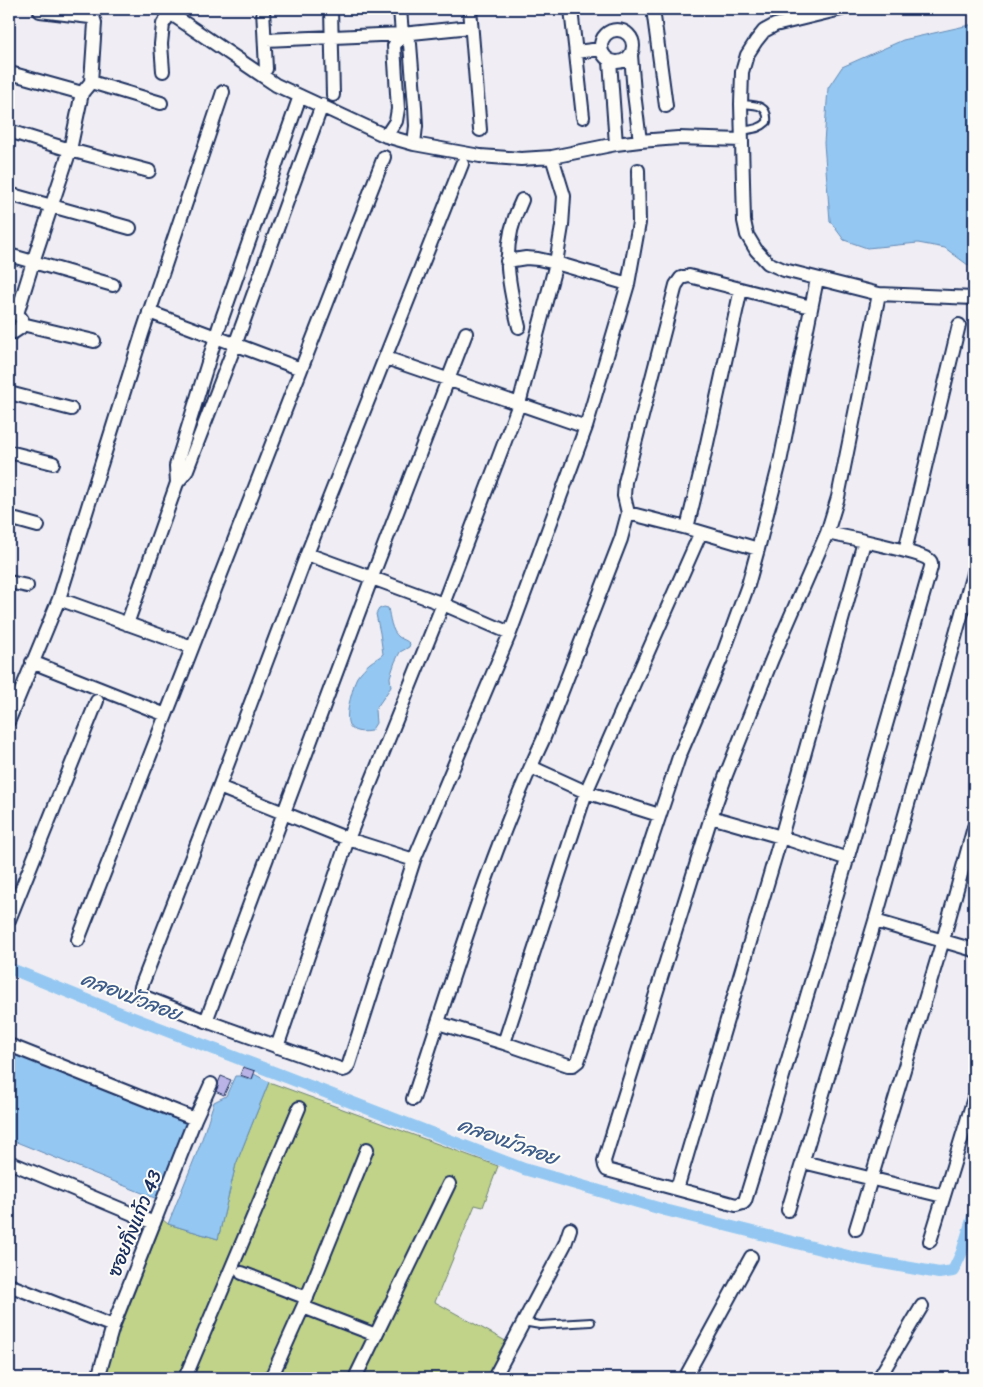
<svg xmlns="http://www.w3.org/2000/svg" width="983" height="1387" viewBox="0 0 983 1387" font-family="Sriracha,'Playpen Sans Thai',sans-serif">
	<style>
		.green { fill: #c0d388; stroke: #6e8173 }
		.water { fill: #94c7f1; stroke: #648ab6 }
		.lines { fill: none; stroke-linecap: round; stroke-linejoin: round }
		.canal { stroke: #94c7f1; stroke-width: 12 }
		.building { fill: #bab4e6; stroke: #1b2f5e }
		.service-casing { stroke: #1b2f5e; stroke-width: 10 }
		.minor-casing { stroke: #1b2f5e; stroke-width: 16 }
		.service { stroke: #fdfcf7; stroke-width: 6 }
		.minor { stroke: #fdfcf7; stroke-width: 12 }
		.labels { text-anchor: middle; stroke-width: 4; stroke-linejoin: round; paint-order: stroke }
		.street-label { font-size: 19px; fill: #1b2f5e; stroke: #fdfcf7 }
		.water-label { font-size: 20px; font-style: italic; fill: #3f5d8a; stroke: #fdfcf7 }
	</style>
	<rect width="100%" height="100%" fill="#f0eef4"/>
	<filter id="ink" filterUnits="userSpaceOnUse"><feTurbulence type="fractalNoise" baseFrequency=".02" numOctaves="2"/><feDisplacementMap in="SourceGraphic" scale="10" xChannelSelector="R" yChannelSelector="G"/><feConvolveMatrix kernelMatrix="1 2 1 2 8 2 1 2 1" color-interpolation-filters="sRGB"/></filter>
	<g filter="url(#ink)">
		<path class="green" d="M269,1082L498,1166L483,1207L475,1205L435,1302L511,1344L494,1378H101L163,1220L168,1224L218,1239L236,1164Z"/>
		<path class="water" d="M974,24V266L968,265L945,248L918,243L867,248L844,240L830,221L824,143L828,88L842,67L903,40Z
			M384,607L388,608C390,617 391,631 399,637C403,640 407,640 410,644L409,647L400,652L395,662L390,677L391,687L375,710L376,723L371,731C342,736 346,716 351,696C353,690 354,682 357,677C360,673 366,666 370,663C375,659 379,658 383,654L380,633L376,614L379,609Z
			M9,1049L189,1120L157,1199L9,1139Z
			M254,1074L269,1082L236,1164L218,1239L168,1224L200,1145L214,1102L226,1096L235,1076H240L252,1080Z"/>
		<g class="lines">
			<path class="canal" d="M9,968L100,1005L524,1169L665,1210L860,1259L939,1273L953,1271L962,1252L974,1213"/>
		</g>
		<path class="building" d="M243,1067L255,1071L252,1079L240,1075Z
			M221,1076L231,1080L224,1095L215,1091Z"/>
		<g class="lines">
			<g class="service-casing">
				<path id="service" d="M741,104C755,105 769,104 767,122C760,129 752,129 742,131
					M523,1322L540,1325L591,1322"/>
			</g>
			<g class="minor-casing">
				<path id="minor" d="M164,9L276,85L386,136L414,144L480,156L521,159L552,157L616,144L640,141L678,138L742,140
					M263,9L266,69
					M331,9L333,95
					M400,9L402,34L410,44L415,107L416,126L414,144
					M470,9L480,130
					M571,9L583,117
					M653,9L666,106
					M841,9L775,25L764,31L756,41L747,55L742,72L741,104L744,221L747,235L756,250L768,263L784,270L879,294L974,298
					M40,11L90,17L94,20L95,23L91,82L161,103
					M601 46a16 16 0 1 1 32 0a16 16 0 1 1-32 0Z
					M265,40L402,34L471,27
					M576,52L601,49
					M631,55L634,93L640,141
					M610,61L616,144
					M163,71L161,44L163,24L170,13
					M10,73L82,93
					M300,96L219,327L176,466L177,483L186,472L235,345L322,105
					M9,131L70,150L149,171
					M386,136L396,121L398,109L394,46L402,34
					M462,164L307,554L219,787L141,987L140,993L142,996L206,1021L343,1070L346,1069L349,1064L414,860L510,633L586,427L628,284L639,223L638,170
					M9,194L130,228
					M9,255L113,285
					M507,261L526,258L538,259L556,263L628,284
					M149,312L301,369
					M17,314L33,262L70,150L82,93L91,82
					M22,324L94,341
					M519,327C507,279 500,246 522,200
					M9,331L14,332L20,328L22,320L20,317
					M386,358L586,427
					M9,393L71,409
					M9,452L53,463
					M628,513L687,528L758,549
					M9,518L38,526
					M687,528L702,466L741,289
					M827,533C842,536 923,553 929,560C932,562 931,564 931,567C871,779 810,990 745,1201L743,1203L736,1205L607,1170L605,1166L604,1161L711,817L726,775L772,659L827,533L838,497L879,294
					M905,551L959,325
					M307,554L443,604L510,633
					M9,582L27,586
					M59,599L192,647
					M127,624L177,483
					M32,662L166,715
					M9,720L59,599L142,334L223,92
					M531,767L586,792L659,815
					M219,787L348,839L414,860
					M711,817L781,837L848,859
					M9,920L97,701
					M875,921L974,950
					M78,940L384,157
					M206,1021L372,577L466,333
					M438,1023L504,1043L568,1065H573L578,1061L679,757L721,659L748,585L758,549L780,462L817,279
					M504,1043L586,792L701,532
					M9,1045L195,1119
					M277,1047L348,839L443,604L519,404L556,263L562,226L564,196L552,157
					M413,1099C453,978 489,855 543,740L621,539L628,513L624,496L625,482L676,285L681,278L689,276L811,307
					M9,1162L154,1223
					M803,1162L943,1196
					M677,1189L781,837L864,542
					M788,1210L875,921L974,570
					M856,1229L943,940L974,827
					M930,1241L974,1098
					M242,1273L307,1298
					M9,1285L113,1326
					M303,1307L376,1335
					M98,1378L113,1326L195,1119L211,1084
					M185,1378L299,1108
					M271,1378L303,1307L367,1149
					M355,1378L449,1184
					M494,1378L565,1244L570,1229
					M685,1378L751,1257
					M879,1378L922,1306"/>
			</g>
			<use href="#service" class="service"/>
			<use href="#minor" class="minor"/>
		</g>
	</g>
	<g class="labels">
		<g class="street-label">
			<text transform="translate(134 1223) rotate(-68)" y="7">ซอยกิ่งแก้ว 43</text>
		</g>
		<g class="water-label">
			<text transform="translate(131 996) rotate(21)" y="7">คลองบัวลอย</text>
			<text transform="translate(508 1141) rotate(20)" y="7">คลองบัวลอย</text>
		</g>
	</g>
	<rect width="983" height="1387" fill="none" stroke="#fdfcf7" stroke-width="30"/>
	<rect x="15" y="15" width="953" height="1357" fill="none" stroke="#1b2f5e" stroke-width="2" filter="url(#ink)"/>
</svg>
